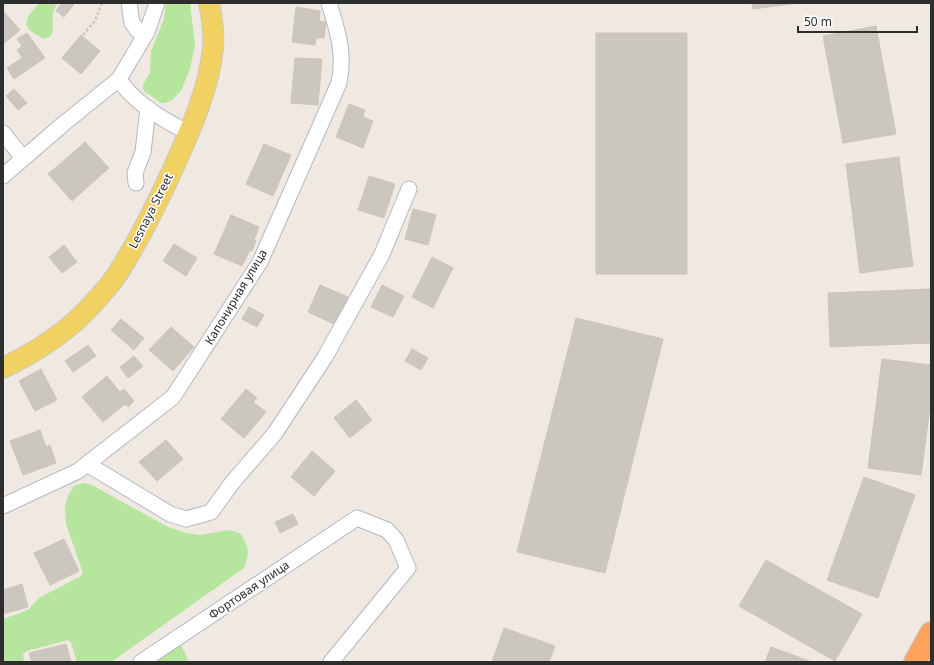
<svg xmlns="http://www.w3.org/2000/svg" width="934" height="665" viewBox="0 0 934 665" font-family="'Noto Sans',sans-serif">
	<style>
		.green { fill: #b6e59e }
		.building { fill: #cbc7bf; stroke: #cbc5ba }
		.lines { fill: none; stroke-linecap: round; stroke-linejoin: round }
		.minor-casing { stroke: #b4b7c1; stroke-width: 17 }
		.major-casing { stroke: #c9c9c9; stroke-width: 22 }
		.highway-casing { stroke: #c9c9c9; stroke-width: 24 }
		.path { stroke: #c9c9c9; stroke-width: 2.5; stroke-dasharray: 3 2; stroke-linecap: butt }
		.minor { stroke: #fff; stroke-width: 15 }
		.major { stroke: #f2d163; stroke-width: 20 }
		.highway { stroke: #ffa35c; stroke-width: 22 }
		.labels { text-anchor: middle; stroke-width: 3; stroke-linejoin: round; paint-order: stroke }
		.street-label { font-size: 12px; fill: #2e2e2e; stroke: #fff }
	</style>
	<rect width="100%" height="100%" fill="#efe9e1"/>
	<path class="green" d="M39,3H58C48,15 56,22 51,36L44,39L29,30L26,24L29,15Z
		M166,3H190L195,45L190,69L181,91L172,100L165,103H161L154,98L144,91L143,88V85L150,72L151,51L164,19Z
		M83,483L90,484L168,527L186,533L199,535L230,530L241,534C249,549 250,552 244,568L111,662H77L71,643L68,640L27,651L23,654L24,662H3V619L28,610L39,598L81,576L83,573L66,524L65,507L68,496L74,486Z
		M177,645L182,647L189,662H148Z"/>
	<path class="building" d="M62,3H75L64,17L56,11Z
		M752,3H798L753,9Z
		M296,7L320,11L319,21L326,22L324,38H316L315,45L292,42Z
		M3,11L20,30L3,44Z
		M876,26L896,134L843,143L823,36Z
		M27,33L45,58L30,68L17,50L22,46L17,39Z
		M596,33H687V274H596Z
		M81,35L100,51L81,74L62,58Z
		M22,58L30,68L14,79L7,68Z
		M295,58L322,59L318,105L291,103Z
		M14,89L27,103L18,110L6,96Z
		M349,104L365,110L363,117L373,121L363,148L336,137Z
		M85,142L109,168L91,184L67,158Z
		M264,144L291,155L273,196L246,184Z
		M899,157L913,266L860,273L846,164Z
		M67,158L91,184L72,201L48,174Z
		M369,176L395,184L384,218L358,210Z
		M413,209L436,215L428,245L405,239Z
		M231,215L259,227L254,240L256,241L252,251L250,250L242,266L214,254Z
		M174,244L197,258L186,276L163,261Z
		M64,245L77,262L62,273L49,257Z
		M432,257L453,268L433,308L412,297Z
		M320,285L348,297L336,325L308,312Z
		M382,285L404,296L393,317L371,307Z
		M931,289V343L830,347L828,293Z
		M249,307L264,315L257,327L242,319Z
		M576,318L663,339L605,573L517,552Z
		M121,319L144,338L134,350L111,330Z
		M171,327L194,347L173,371L149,350Z
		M88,345L96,356L73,372L65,361Z
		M412,349L428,358L421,370L405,361Z
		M134,356L143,366L128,378L120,367Z
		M882,359L931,365V400L921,475L868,468Z
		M41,369L57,400L35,411L19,381Z
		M107,376L120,392L124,389L134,401L128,407L125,404L103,422L82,397Z
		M246,389L257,398L253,402L266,412L244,438L221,419Z
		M356,400L372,420L350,438L334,418Z
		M40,430L46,447L50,445L56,463L23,475L10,441Z
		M166,440L183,459L157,481L139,462Z
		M312,451L335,471L314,496L291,477Z
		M864,477L915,495L878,598L827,580Z
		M293,514L298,524L280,533L275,522Z
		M64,539L79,571L50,585L34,553Z
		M766,560L862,614L835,661L739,606Z
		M22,584L28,607L3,614V590Z
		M504,628L555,646L549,662H492Z
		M66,644L71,662H32L29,653Z
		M771,647L812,662H765Z"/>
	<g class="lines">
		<g class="minor-casing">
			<path id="minor" d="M129,3L132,23L138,31L147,32
				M119,79C133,103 165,121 189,133
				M3,133L23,158
				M3,176L62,125L119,79L147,32L157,3
				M136,183L135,173L143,152L148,108
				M87,464L170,514L186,519L211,512L232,483L275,433L325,357L382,254L409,189
				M3,506L78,471L173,397L260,262L339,83C345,52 338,33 329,3
				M141,662L357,518L387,530L396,540L408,568L331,662"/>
		</g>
		<g class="major-casing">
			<path id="major" d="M3,368C34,353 63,335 87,310C97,299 111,285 118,273C139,240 156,206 172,171C189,133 209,90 213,48C214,33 212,17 209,3"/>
		</g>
		<g class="highway-casing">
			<path id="highway" d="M915,662L931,633"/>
		</g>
		<path class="path" d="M83,35L95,21L102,3"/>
		<use href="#minor" class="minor"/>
		<use href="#major" class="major"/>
		<use href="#highway" class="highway"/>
	</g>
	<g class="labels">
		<g class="street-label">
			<text transform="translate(151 211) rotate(-63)" y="4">Lesnaya Street</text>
			<text transform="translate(236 297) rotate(-59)" y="4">Капонирная улица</text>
			<text transform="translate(249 590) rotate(-34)" y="4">Фортовая улица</text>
		</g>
	</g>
	<rect width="934" height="665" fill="none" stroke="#2e2e2e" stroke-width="8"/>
	<path d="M798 26v6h119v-6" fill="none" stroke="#2e2e2e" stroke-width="2"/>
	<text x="804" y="26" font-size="12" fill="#2e2e2e" stroke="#ffffff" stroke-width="3" paint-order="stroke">50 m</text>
</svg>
